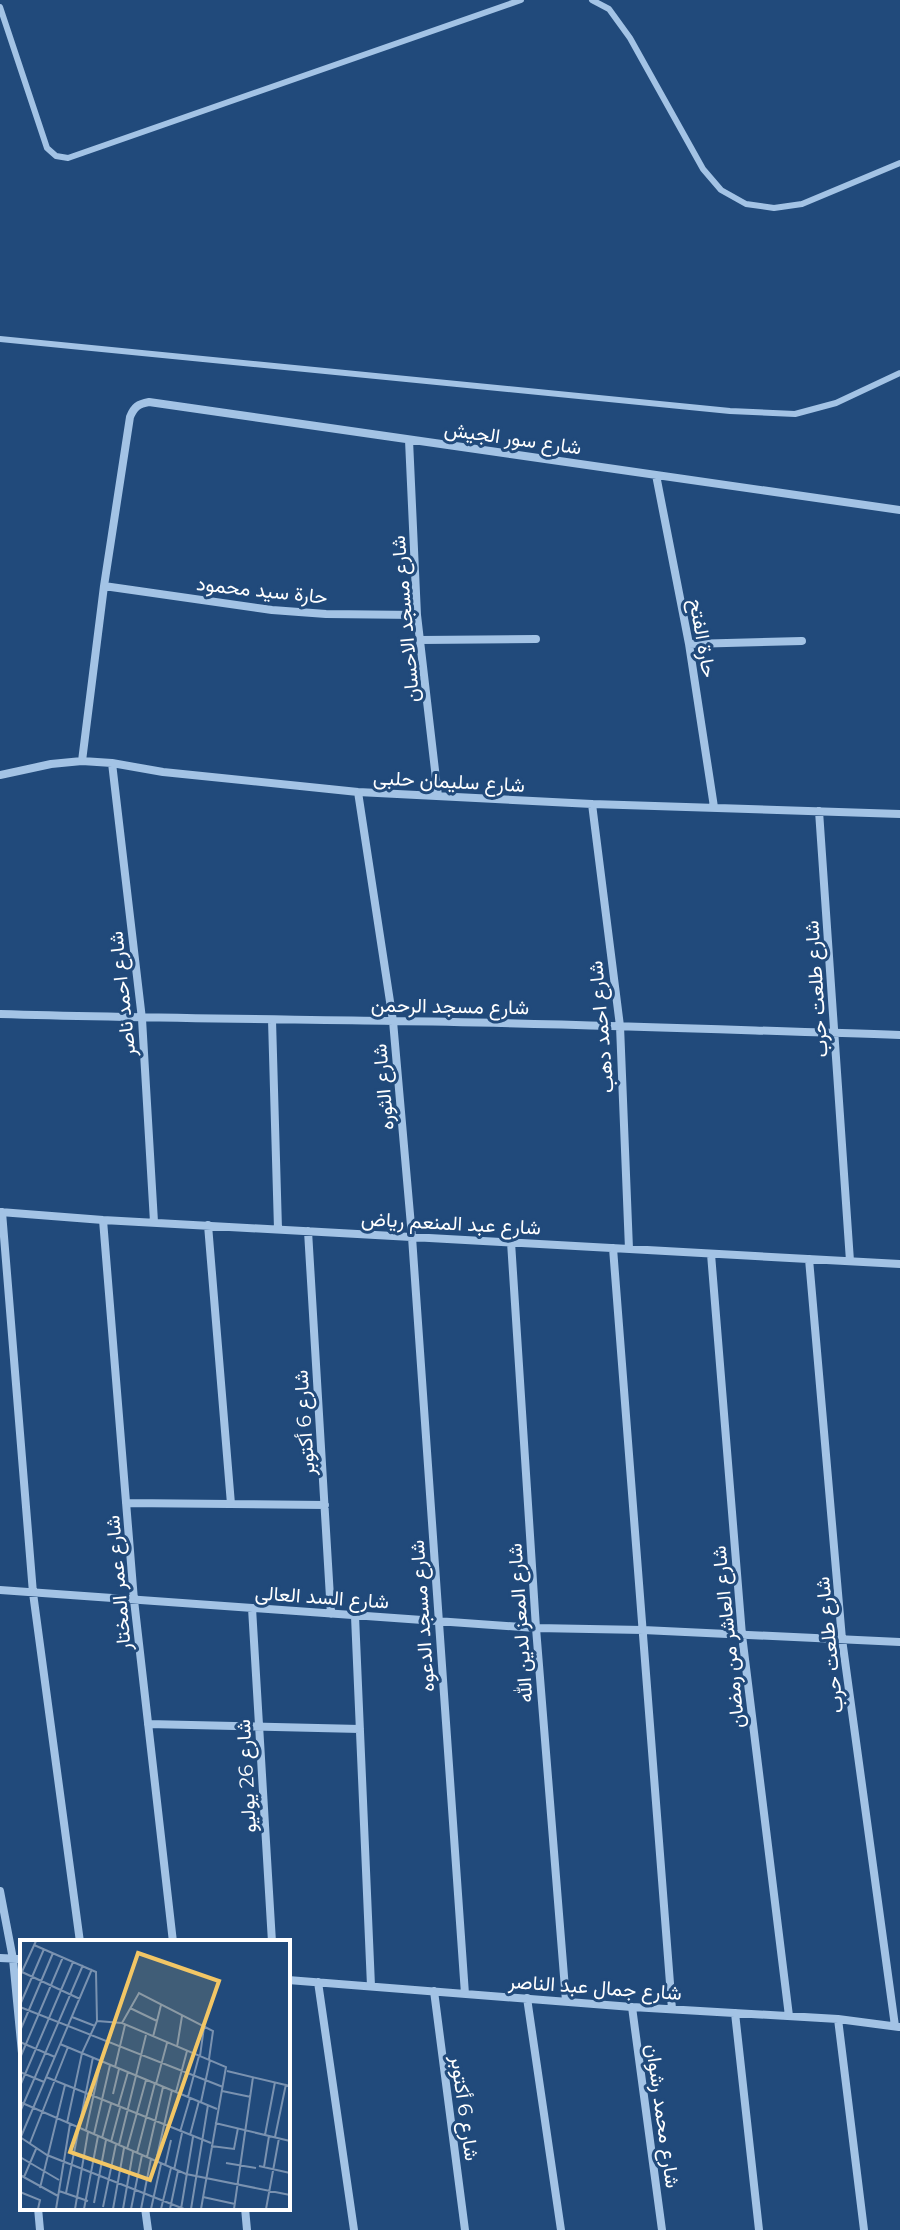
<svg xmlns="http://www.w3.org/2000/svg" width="900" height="2230" viewBox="0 0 900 2230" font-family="Montserrat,Vazirmatn,sans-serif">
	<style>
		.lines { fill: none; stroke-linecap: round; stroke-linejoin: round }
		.service { stroke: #a3c3e5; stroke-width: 6 }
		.minor { stroke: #a3c3e5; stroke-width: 8 }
		.labels { text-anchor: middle; stroke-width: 6; stroke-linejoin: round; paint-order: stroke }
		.street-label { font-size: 20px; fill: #fff; stroke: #214a7b }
		.inset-road { fill: none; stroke: #7a92b0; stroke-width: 2 }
		.view { fill: #f2c665; fill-opacity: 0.15; stroke: #f2c665; stroke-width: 4 }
		.inset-edge { fill: none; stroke: #fff; stroke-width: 4 }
	</style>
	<rect width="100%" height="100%" fill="#214a7b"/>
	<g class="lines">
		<path class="service" d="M592,0L609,9L630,38L703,169L721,190L746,204L774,208L802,204L900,163
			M0,7L47,148L56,156L68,158L521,0
			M0,339L730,411L795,414L836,403L900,373"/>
		<path class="minor" d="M409,440L417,615L438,796
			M656,475L689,644L714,807
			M104,586L272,610L326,614L417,615
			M420,640L536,639
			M689,644L802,641
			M82,761L104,586L130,417C134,407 138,404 149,402L900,510
			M112,763L142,1019L154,1222
			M0,775L51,764L82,761L112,763L163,772L358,792L592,804L900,814
			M358,792L393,1021L412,1237L465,1994
			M592,804L620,1026L629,1249
			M819,811L850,1261
			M0,1014C131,1018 262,1019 393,1021C562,1023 731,1030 900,1035
			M272,1020L278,1229
			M0,1212L103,1220L900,1264
			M2,1212L33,1593L80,1942
			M103,1220L134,1600L173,1942
			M208,1225L231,1504
			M308,1231L331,1614
			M511,1242L536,1628L566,2001
			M613,1248L672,2009
			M711,1254L742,1635L789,2016
			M809,1259L842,1639L895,2026
			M126,1503L325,1505
			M0,1590L536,1628L643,1630L900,1642
			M252,1608L272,1942
			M355,1616L371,1986
			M148,1724L360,1729
			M0,1891L13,1959L22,2053
			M0,1958L22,1959
			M288,1980L632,2007L838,2019L899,2027
			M318,1982L354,2230
			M434,1991L465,2230
			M527,1998L561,2230
			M632,2007L662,2230
			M735,2013L759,2230
			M838,2019L864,2230
			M38,2208L40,2230
			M145,2208L148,2230
			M245,2208L247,2230"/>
	</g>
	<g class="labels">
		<g class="street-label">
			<text transform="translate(513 438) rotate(8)" y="7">شارع سور الجيش</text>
			<text transform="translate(262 590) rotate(6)" y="7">حارة سيد محمود</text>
			<text transform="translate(405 619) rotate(-95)" y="7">شارع مسجد الاحسان</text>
			<text transform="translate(703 638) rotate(80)" y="7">حارة الفتح</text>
			<text transform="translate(449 781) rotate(3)" y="7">شارع سليمان حلبى</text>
			<text transform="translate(816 989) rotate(-94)" y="7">شارع طلعت حرب</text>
			<text transform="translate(122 994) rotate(-96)" y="7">شارع احمد ناصر</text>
			<text transform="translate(450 1006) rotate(1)" y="7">شارع مسجد الرحمن</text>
			<text transform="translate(601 1027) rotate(-95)" y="7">شارع احمد دهب</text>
			<text transform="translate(383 1087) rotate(-95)" y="7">شارع الثوره</text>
			<text transform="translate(451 1223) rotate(3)" y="7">شارع عبد المنعم رياض</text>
			<text transform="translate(304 1423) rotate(-94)" y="7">شارع 6 أكتوبر</text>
			<text transform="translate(118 1583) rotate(-95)" y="7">شارع عمر المختار</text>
			<text transform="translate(322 1597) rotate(4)" y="7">شارع السد العالى</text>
			<text transform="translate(422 1616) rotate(-94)" y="7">شارع مسجد الدعوه</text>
			<text transform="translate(520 1623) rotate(-94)" y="7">شارع المعز لدين الله</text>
			<text transform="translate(728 1637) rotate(-96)" y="7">شارع العاشر من رمضان</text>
			<text transform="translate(829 1645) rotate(-96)" y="7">شارع طلعت حرب</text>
			<text transform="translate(246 1776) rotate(-93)" y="7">شارع 26 يوليو</text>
			<text transform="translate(595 1987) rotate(4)" y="7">شارع جمال عبد الناصر</text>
			<text transform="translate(465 2108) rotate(82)" y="7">شارع 6 أكتوبر</text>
			<text transform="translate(663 2116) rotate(82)" y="7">شارع محمد رشوان</text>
		</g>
	</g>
	<g transform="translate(20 1940)">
		<rect width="270" height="270" fill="#214a7b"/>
		<path class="inset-road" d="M14,5L76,32L77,81L62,113L47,183M2,32L60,59M0,36L16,1M0,65L24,9M0,67L203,147M110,68L137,81M52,77L75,86M77,81L102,83L206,127L181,269M102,83L119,53L193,91L189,119M0,91L33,13M133,97L141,65M0,102L35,117M40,104L197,169M157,107L162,76M180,116L184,87M0,118L43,17M95,127L105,85M207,131L270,146M0,132L24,142M26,137L191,203M136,144L147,103M0,146L53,22M202,151L231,157M156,152L167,111M93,154L99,129M168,157L179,116M0,162L166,234L270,255M181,162L190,120M98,167L108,132M0,172L63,25M195,183L270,201M66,190L81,121M160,192L170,158M74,194L90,125M170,195L179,161M245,195L255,142M0,197L27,215L164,269M255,197L266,144M82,198L91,164M0,199L72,29M91,202L100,168M10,203L48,107M99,205L126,95M191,206L214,209L218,188M107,209L126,140M117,213L135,143M0,217L39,240M127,217L143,147M136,221L152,150M206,223L236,228M145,226L151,200M239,226L270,233M244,227L249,196M154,230L162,193M0,235L38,256M4,237L16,209M20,248L45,145M39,251L68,261M0,252L20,260L18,269M46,253L73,117M183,257L215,264M74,263L86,200M83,267L96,204M36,269L50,184M55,269L68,192M64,269L78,196M93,269L104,208M103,269L113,212M111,269L122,215M121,269L131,219M131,269L141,224M141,269L151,228M150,269L158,231M161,269L173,197M171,269L188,165M214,269L233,137M246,269L259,198"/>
		<path class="view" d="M118,13L199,41L130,240L50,212Z"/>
		<rect width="270" height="270" class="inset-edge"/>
	</g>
</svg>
